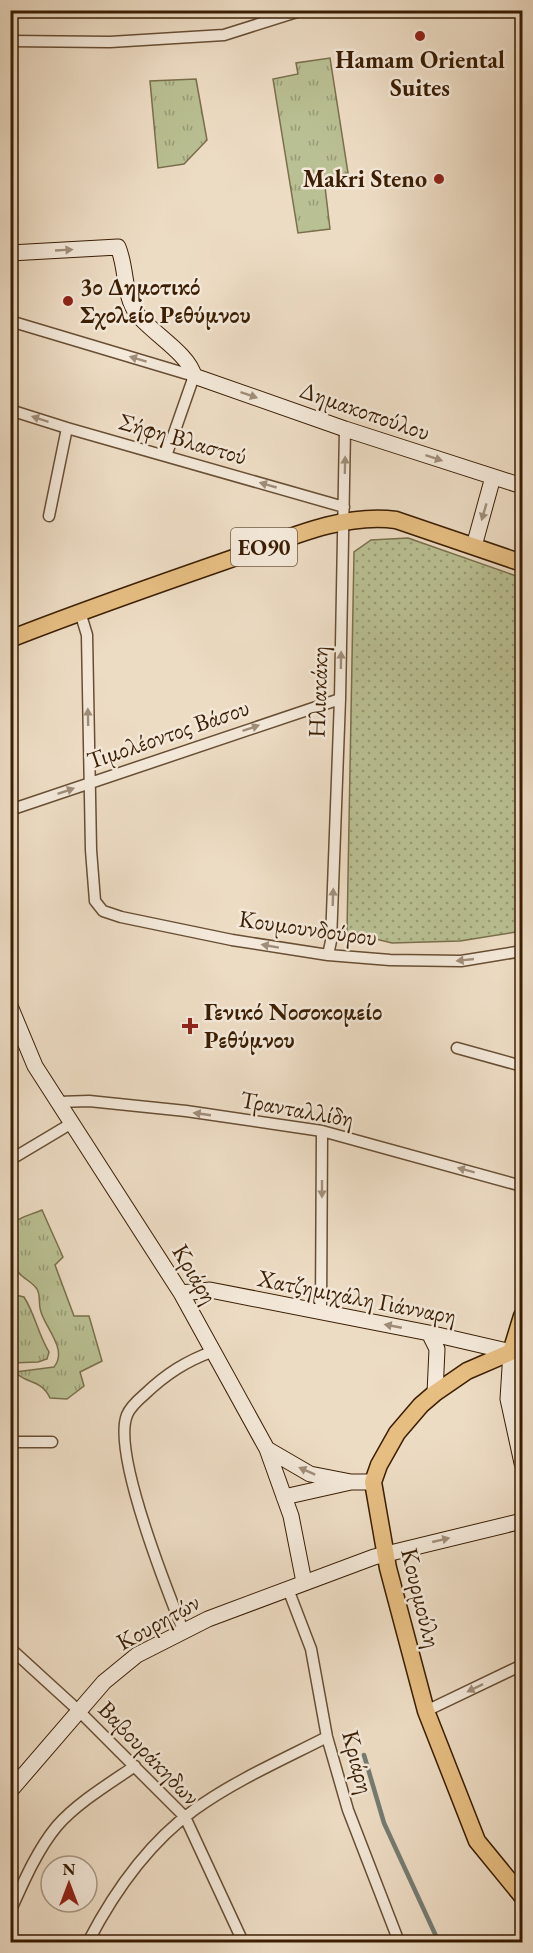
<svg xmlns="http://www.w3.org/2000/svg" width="533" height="1953" viewBox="0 0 533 1953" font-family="'EB Garamond',serif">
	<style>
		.grass { fill: url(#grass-tufts); stroke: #7a6f4b; stroke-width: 1.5 }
		.park { fill: url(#park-dots); stroke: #7a6f4b; stroke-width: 1.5 }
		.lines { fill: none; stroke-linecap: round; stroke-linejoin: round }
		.stream { stroke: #757c72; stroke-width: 4.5 }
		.street-casing { stroke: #684e33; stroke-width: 13 }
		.secondary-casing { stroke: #3b1e03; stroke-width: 17 }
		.primary-casing { stroke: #3b1e03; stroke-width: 19 }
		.street { stroke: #f3e8d9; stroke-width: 10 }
		.secondary { stroke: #f3e8d9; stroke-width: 15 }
		.primary { stroke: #e6be82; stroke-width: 16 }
		.oneway { fill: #a08d79 }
		.poi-dot { fill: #8f2418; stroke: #f3e8d9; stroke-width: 2 }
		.labels { text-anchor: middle; stroke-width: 5; stroke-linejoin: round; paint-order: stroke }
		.shield { fill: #f3e8d9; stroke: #725b43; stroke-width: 1.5 }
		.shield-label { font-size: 22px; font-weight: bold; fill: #3b1e03 }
		.poi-label { font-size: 24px; font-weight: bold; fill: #3b1e03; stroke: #f3e8d9; text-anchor: start }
		.street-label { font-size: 24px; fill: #3b1e03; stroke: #f3e8d9 }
	</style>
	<defs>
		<pattern id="grass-tufts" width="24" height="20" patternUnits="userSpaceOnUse" patternTransform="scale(1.5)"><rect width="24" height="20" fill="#b9c093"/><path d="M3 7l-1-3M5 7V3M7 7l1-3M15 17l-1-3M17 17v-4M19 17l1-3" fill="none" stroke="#989b76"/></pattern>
		<pattern id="park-dots" width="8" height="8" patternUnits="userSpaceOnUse" patternTransform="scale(1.5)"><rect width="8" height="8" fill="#b9c093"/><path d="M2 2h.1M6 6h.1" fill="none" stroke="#989b76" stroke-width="1.8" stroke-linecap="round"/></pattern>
	</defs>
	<rect width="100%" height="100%" fill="#eddcc4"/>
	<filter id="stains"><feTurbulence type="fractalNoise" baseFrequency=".00333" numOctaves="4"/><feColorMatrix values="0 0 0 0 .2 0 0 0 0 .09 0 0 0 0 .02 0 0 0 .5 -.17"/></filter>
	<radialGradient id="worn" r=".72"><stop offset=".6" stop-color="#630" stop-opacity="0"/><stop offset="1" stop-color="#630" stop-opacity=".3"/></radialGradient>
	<path class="grass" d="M330,58L348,173L324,178L330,229L298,233L273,79L298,74L296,63Z
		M196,79L207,140L184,164L158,168L150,81Z
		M42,1210L63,1257L55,1265L74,1316H89L102,1361L80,1372L84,1386L67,1399L50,1398C41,1379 26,1384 15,1372L54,1367C68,1350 46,1329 41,1312C38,1304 41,1296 37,1289C31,1280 16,1276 15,1264C15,1259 17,1252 17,1246L11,1242C10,1216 21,1219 42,1210Z
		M11,1294L24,1297C35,1314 38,1334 49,1352L47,1359L38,1362L11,1363Z"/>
	<path class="park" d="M408,538L522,578V931L460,941L392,943L347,932L354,552L371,540Z"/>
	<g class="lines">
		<path class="stream" d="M364,1755L384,1823L436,1936L442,1942"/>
		<g class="street-casing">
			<path id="street" d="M10,41L110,42L224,35L303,10
				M10,321L194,376L166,456
				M10,410L67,428L344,507
				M49,516L67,428
				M80,612L87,635L91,850L95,901L103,911L121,917L232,940L328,955L390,960L461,961L522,951
				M10,810L340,699
				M328,955L331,941L340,699L345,429
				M457,1048L522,1066
				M58,1102L89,1101L186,1111L322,1131L522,1186
				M10,1160L72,1123
				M321,1312L322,1131
				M10,1442H52
				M288,1589L311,1649L327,1737L348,1810L399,1942
				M183,1630C167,1590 112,1452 127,1415C130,1407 138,1400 145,1394C166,1374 186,1361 214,1351
				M10,1648L79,1711L185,1817L243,1942
				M426,1711L522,1665
				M10,1912C23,1883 37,1850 57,1826C77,1803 110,1783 135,1766
				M88,1942C114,1892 147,1844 194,1810C234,1781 282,1760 327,1737"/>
		</g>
		<g class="secondary-casing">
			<path id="secondary" d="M10,253L118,247C127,268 123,295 137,314C152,333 189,354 194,376L345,429L522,486
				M474,546L493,477
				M10,1006L35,1066L181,1293L267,1449L291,1516L304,1582
				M181,1293L210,1290L429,1333L511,1352L522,1351
				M429,1333L437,1349L435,1393
				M511,1352L508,1399L522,1463
				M267,1449L310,1474L351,1482
				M284,1497L351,1482H373
				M10,1791L104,1682L137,1655L208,1619L374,1557L522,1521"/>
		</g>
		<g class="primary-casing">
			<path id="primary" d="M10,639C81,611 153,586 225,561C278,543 339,512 396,520L522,563
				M522,1316L511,1352L467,1371L435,1393L421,1405L397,1433L379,1465L373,1482L388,1568L426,1711L477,1841L522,1896"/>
		</g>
		<use href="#street" class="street"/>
		<use href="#secondary" class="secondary"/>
		<use href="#primary" class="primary"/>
	</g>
	<defs><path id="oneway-solid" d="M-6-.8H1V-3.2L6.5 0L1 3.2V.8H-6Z" transform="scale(1.5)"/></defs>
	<g class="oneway">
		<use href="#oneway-solid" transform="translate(64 250) rotate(-3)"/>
		<use href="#oneway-solid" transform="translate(138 359) rotate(-163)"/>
		<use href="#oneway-solid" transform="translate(249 395) rotate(19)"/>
		<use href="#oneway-solid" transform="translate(40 419) rotate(-162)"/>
		<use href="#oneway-solid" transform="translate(434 458) rotate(18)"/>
		<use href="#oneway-solid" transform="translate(345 465) rotate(-89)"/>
		<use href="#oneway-solid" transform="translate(268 485) rotate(-164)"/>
		<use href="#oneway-solid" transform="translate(484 512) rotate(106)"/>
		<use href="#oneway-solid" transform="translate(341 660) rotate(-89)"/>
		<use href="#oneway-solid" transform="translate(88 717) rotate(-91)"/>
		<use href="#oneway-solid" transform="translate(251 728) rotate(-19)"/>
		<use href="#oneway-solid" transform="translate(66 791) rotate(-19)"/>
		<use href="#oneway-solid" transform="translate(333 897) rotate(-88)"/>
		<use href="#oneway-solid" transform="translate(270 946) rotate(-170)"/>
		<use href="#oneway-solid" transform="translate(465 960) rotate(174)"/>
		<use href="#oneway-solid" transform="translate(202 1114) rotate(-172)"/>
		<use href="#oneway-solid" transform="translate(466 1170) rotate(-165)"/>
		<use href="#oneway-solid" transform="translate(322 1189) rotate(90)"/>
		<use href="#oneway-solid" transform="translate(393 1326) rotate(-169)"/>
		<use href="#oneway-solid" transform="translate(307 1471) rotate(-156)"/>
		<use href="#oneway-solid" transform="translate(441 1540) rotate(-13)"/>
		<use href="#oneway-solid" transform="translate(475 1688) rotate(154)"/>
	</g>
	<g class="poi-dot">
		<circle cx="420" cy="36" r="6"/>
		<circle cx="439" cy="179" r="6"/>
		<circle cx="68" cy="301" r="6"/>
		<path d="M187 1017h6v6h6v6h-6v6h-6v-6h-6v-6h6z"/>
	</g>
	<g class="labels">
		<rect class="shield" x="231" y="528" width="66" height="38" rx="4.5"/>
		<g class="shield-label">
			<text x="264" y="555">ΕΟ90</text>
		</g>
		<g class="poi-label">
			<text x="420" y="68" text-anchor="middle">Hamam Oriental<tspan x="420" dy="28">Suites</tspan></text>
			<text x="427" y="187" text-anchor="end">Makri Steno</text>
			<text x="80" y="295">3ο Δημοτικό<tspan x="80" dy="28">Σχολείο Ρεθύμνου</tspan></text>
			<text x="204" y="1020">Γενικό Νοσοκομείο<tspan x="204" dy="28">Ρεθύμνου</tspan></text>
		</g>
		<g class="street-label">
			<text transform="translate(365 411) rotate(19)" y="8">Δημακοπούλου</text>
			<text transform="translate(183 439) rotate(16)" y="8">Σήφη Βλαστού</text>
			<text transform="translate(318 692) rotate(-88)" y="8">Ηλιακάκη</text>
			<text transform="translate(168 734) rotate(-19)" y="8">Τιμολέοντος Βάσου</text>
			<text transform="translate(308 928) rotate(8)" y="8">Κουμουνδούρου</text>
			<text transform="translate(297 1109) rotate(10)" y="8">Τρανταλλίδη</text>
			<text transform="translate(195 1274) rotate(59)" y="8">Κριάρη</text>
			<text transform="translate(357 1297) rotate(11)" y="8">Χατζημιχάλη Γιάνναρη</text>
			<text transform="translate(421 1598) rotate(76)" y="8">Κουρμούλη</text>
			<text transform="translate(158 1622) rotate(-29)" y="8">Κουρητών</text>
			<text transform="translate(149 1753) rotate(46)" y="8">Βαβουράκηδων</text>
			<text transform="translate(358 1762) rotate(75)" y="8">Κριάρη</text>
		</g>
	</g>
	<rect width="533" height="1953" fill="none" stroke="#eddcc4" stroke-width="36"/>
	<rect x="12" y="12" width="509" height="1929" fill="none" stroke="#3b1e03" stroke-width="3"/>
	<rect x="18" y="18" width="497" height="1917" fill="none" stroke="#3b1e03" stroke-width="1.5"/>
	<g transform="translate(69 1884)"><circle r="28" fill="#f3e8d9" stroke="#a99783" stroke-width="1.5"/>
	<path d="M0-4.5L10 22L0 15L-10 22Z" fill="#8f2418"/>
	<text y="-9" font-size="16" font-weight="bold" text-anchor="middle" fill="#3b1e03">N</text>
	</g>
	<rect width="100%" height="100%" filter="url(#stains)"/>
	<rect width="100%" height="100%" fill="url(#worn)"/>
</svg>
